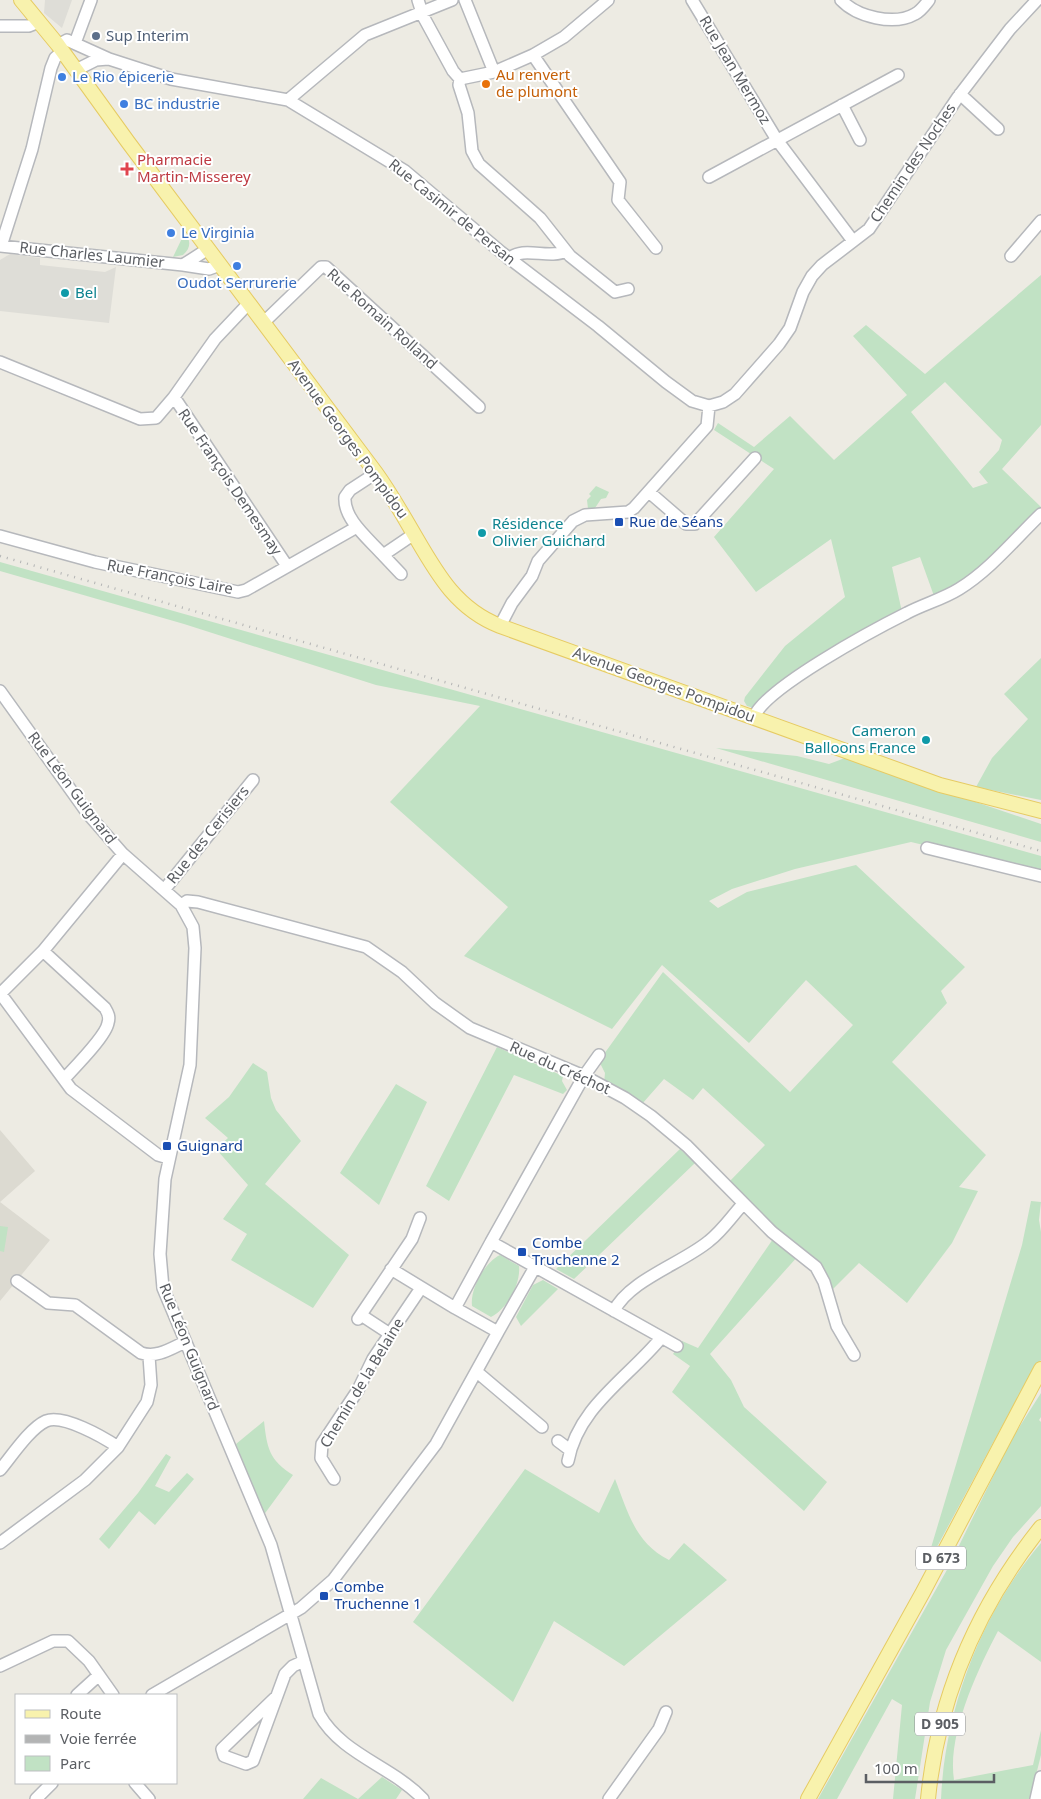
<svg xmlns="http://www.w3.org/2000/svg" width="1041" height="1799" viewBox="0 0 1041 1799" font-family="'Noto Sans',sans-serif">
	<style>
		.industrial { fill: #deddd7 }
		.education { fill: #dcdad1 }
		.green { fill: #c1e2c4; fill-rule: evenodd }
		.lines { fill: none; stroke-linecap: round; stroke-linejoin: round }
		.minor-casing { stroke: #b6b8bc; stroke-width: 14 }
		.major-casing { stroke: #e6cb63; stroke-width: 16 }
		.minor { stroke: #fff; stroke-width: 11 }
		.major { stroke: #f8f2ad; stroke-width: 14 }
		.rail { stroke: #b3b4b4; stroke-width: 2.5; stroke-dasharray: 1 6; stroke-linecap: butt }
		.service-dot { fill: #5c6f8a; stroke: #fff; stroke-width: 2 }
		.shop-dot { fill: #3f7fe0; stroke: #fff; stroke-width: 2 }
		.food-dot { fill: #e8710a; stroke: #fff; stroke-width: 2 }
		.health-dot { fill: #e0444e; stroke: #fff; stroke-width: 2 }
		.culture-dot { fill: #0f9aa8; stroke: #fff; stroke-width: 2 }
		.transit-dot { fill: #1a4fb4; stroke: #fff; stroke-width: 2 }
		.labels { text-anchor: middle; stroke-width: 4; stroke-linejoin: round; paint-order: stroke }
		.shield { fill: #fff; stroke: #8c8e92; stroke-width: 1 }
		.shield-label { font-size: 14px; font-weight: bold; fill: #5b5e63 }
		.service-label { font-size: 15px; fill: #4e5e75; stroke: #fff; text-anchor: start }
		.street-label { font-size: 15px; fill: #5b5e63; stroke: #fff }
		.food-label { font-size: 15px; fill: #c56008; stroke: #fff; text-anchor: start }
		.shop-label { font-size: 15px; fill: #366cbe; stroke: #fff; text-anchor: start }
		.health-label { font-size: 15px; fill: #be3a42; stroke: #fff; text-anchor: start }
		.culture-label { font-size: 15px; fill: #0d838f; stroke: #fff; text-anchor: start }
		.transit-label { font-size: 15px; fill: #164399; stroke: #fff; text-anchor: start }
	</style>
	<rect width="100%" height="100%" fill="#edebe3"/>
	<path class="industrial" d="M45,0H72L62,28L44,13Z
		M10,254L40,258V265L105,272L116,267L109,323L0,311V260Z"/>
	<path class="education" d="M0,1130L35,1171L0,1202Z
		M0,1202L50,1240L0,1301Z"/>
	<path class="green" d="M185,232C190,240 192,247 183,255L173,257Z
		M1041,275V425L1002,469L1041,507V512L966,579L934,596L920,557L892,567L902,612L754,708L747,706L744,701L745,697L785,646L845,597L831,539L756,592L714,537L774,469L714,430L718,423L754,447L790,416L834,460L907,395L853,336L866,325L925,374ZM945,382L1002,440L999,450L979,472L988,483L973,488L911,412Z
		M596,486L609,492L606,498L601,499L595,508L588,509L587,500L591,496L589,494Z
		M0,562L1041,856V873L911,842L795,869L732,889L709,901L718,908L747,892L856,865L965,967L941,991L947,1003L892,1062L986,1155L959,1187L978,1191L952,1243L907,1303L859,1263L832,1290L729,1182L765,1145L703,1088L693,1100L664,1079L642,1104L604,1083L605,1073L599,1061L663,972L790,1092L853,1025L806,980L749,1043L662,965L612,1029L464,956L508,907L390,802L480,706L376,685L184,624L0,571Z
		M1041,658V800L976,787L992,758L1028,719L1004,694Z
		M716,748L797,756L829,764L845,758L1041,824V842Z
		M497,1047L563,1076L562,1081L567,1090L563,1094L514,1075L449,1201L426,1186Z
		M253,1063L267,1072L271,1098L276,1110L301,1141L265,1184L349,1255L313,1308L231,1260L247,1234L223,1219L248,1185L216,1149L228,1138L205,1118L229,1097Z
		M396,1084L427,1102L379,1205L340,1173Z
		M680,1149L695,1163L574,1279L556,1269Z
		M1031,1201L1041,1202L1039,1220L1041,1232V1360L1022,1389L924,1571L1022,1245Z
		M0,1226L8,1227L4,1252L0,1251Z
		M773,1239L799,1255L710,1354L731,1380L744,1407L827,1482L804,1511L672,1392L690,1366L673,1354L682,1341L698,1348Z
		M500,1255L519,1266C521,1284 507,1309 491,1317L472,1306C470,1289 484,1263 500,1255Z
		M543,1280L558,1289L521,1326L516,1317L533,1285Z
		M1041,1393V1417L1039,1420L1041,1422V1506L1013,1537L993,1566L946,1650L930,1702L915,1799H893L902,1705L892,1699L837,1799H818L948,1568L1011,1440Z
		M264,1421C267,1448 269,1460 293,1475L263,1516L236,1444Z
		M166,1454L171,1457L155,1486L169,1492L187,1473L194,1479L155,1525L139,1511L109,1549L99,1539L138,1493Z
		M525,1469L599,1513L615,1479C628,1512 635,1543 669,1560L684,1543L727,1580L624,1666L554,1621L513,1702L413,1622Z
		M1041,1543V1662L998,1631C977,1671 947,1735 954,1780L1033,1765L1041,1730V1755L1030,1799H941C945,1708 982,1612 1041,1543Z
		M382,1777L402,1790L396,1799H303L321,1778L358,1799Z"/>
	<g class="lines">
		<g class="minor-casing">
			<path id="minor" d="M418,0L423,16L453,71L460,79
				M465,0L494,72
				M692,0L777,140L853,241
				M841,0C857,17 894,26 915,14C921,11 925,5 929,0
				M0,26H29L39,22
				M75,43L91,0
				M58,45L67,40L109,59L171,79L288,100L405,171L501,252L598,326L666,382L692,401L709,406L723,402L735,394L779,344L790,328L803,292L812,276L822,265L869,229L958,97L1010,29L1037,0
				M533,55L620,182L618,200L656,248
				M76,70L96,60L108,59
				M460,79L459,85L468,113L472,151L479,164L540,218L570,256L615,292L628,289
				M460,79L494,72L533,55L564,37L608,0
				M960,94L998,129
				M288,100L365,35L452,0
				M842,105L860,140
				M709,177L898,75
				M0,246L183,265
				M1,246L32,149L51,68L55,58L63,51
				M208,249L183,265L209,269L220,265
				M1011,256L1041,221
				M509,259C523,245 549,260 566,251
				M249,303L215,339L174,397L287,566
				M263,323L321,267H326L479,407
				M0,362L140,419L156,418L174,397
				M376,473L350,490L345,497C343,519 369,539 383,555L414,534
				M649,492L686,524H695L755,458
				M0,536L95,562L238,592L246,590L357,527
				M383,555L401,574
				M500,626L512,603L532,576L538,561L573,521L585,515L628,512L634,508L707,426L709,406
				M0,691L88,814L123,854L181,905L193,927L195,948L190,1065L165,1179L160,1254L163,1288L271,1545L319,1714C342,1755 392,1766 423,1799
				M754,717C765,688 875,629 907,613C924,604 943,599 959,589C990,570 1015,539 1041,514
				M927,848L1041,876
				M164,890L253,780
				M181,905L187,901L198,902L366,947L402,972L435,1003L470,1028L584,1076L625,1098L651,1116L687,1146L772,1232L816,1267L824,1282L837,1326L854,1355
				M0,993L71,1089L158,1155L168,1158
				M0,994L43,951
				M64,1079C74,1068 106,1036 108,1023C110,1017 108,1013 105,1008L43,951L123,854
				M491,1242L584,1076L599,1055
				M535,1267L498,1332L455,1308L491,1242L677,1346
				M391,1269L455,1308
				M17,1281L48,1303L75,1305L141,1353C157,1358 170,1349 185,1342
				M614,1311C629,1280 683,1263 709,1241C722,1231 732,1216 743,1204
				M361,1315L390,1334
				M358,1319L412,1239L420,1218
				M477,1372L542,1427
				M558,1441L570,1450
				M568,1461C578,1407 628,1378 661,1338
				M0,1470C11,1457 30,1428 46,1421C63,1414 103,1437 118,1447
				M334,1479L321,1458L322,1444L358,1390L373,1359L421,1288
				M0,1543L85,1480L118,1447L147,1402L151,1385L149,1356
				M0,1666L53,1641H68L89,1661L113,1695
				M77,1695L99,1675
				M152,1695L301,1608L333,1580L436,1444L498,1332
				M277,1696L222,1749L224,1756L246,1764L253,1761L285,1674L293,1666L304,1661
				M135,1783L149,1799
				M36,1799L52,1783
				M609,1799L659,1729L666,1712
				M1036,1799L1041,1777"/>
		</g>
		<g class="major-casing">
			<path id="major" d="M21,0L58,45L128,142L376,473C389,491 400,510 411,529C435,570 454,608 500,626L940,785L1041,811
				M808,1799L923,1592L1041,1369
				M928,1799C938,1697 977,1607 1041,1527"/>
		</g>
		<use href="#minor" class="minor"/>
		<use href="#major" class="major"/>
		<path class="rail" d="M0,556L1041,851"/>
	</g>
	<circle class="service-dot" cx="96" cy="36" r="5"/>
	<g class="shop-dot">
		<circle cx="62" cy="77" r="5"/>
		<circle cx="124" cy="104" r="5"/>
		<circle cx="171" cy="233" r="5"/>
		<circle cx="237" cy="266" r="5"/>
	</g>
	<circle class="food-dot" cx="486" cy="84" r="5"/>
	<path class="health-dot" d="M124.5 161.5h5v5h5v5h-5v5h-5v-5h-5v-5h5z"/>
	<g class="culture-dot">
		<circle cx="65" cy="293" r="5"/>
		<circle cx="482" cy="533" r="5"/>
		<circle cx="926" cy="740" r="5"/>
	</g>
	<g class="transit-dot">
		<rect x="614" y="517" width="10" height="10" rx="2.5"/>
		<rect x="162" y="1141" width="10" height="10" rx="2.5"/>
		<rect x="517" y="1247" width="10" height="10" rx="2.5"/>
		<rect x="319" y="1591" width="10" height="10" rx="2.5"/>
	</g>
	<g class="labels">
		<g class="shield">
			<rect x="916" y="1546.5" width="50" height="23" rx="4"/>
			<rect x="915" y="1712.5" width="50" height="23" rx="4"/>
		</g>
		<g class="shield-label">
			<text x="941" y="1563">D 673</text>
			<text x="940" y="1729">D 905</text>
		</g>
		<g class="service-label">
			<text x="106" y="41">Sup Interim</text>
		</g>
		<g class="street-label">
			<text transform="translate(735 70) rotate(59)" y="5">Rue Jean Mermoz</text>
			<text transform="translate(913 163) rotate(-56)" y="5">Chemin des Noches</text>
			<text transform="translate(452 212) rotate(39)" y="5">Rue Casimir de Persan</text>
			<text transform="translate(92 255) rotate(6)" y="5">Rue Charles Laumier</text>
			<text transform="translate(382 319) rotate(42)" y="5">Rue Romain Rolland</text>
			<text transform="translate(348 439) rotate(54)" y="5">Avenue Georges Pompidou</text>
			<text transform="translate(230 482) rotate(56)" y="5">Rue François Demesmay</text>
			<text transform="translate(170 577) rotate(11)" y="5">Rue François Laire</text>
			<text transform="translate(664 685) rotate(20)" y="5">Avenue Georges Pompidou</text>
			<text transform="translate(72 788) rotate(53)" y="5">Rue Léon Guignard</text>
			<text transform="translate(208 835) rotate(-51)" y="5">Rue des Cerisiers</text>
			<text transform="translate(560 1068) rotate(24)" y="5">Rue du Créchot</text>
			<text transform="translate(189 1347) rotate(68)" y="5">Rue Léon Guignard</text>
			<text transform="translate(362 1383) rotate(-59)" y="5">Chemin de la Belaine</text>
		</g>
		<g class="food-label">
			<text x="496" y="80">Au renvert<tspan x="496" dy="17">de plumont</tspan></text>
		</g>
		<g class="shop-label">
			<text x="72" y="82">Le Rio épicerie</text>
			<text x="134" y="109">BC industrie</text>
			<text x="181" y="238">Le Virginia</text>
			<text x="237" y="288" text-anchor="middle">Oudot Serrurerie</text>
		</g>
		<g class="health-label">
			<text x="137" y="165">Pharmacie<tspan x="137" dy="17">Martin-Misserey</tspan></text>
		</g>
		<g class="culture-label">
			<text x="75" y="298">Bel</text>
			<text x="492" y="529">Résidence<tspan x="492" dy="17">Olivier Guichard</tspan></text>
			<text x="916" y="736" text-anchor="end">Cameron<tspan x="916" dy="17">Balloons France</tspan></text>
		</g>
		<g class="transit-label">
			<text x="629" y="527">Rue de Séans</text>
			<text x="177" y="1151">Guignard</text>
			<text x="532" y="1248">Combe<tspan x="532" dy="17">Truchenne 2</tspan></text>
			<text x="334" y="1592">Combe<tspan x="334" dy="17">Truchenne 1</tspan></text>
		</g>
	</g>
	<rect x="15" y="1694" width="162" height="90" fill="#ffffff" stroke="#bdbfc1"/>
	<rect x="25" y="1710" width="25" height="8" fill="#f8f2ad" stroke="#bdbfc1"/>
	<text x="60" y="1719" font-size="15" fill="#5b5e63">Route</text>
	<rect x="25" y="1735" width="25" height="8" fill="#b3b4b4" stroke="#bdbfc1"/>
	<text x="60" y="1744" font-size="15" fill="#5b5e63">Voie ferrée</text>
	<rect x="25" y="1756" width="25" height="15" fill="#c1e2c4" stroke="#bdbfc1"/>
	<text x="60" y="1769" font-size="15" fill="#5b5e63">Parc</text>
	<path d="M866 1774v8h128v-8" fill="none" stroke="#5b5e63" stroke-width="2.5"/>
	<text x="874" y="1774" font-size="15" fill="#5b5e63" stroke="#ffffff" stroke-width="4" paint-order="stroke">100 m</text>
</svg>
